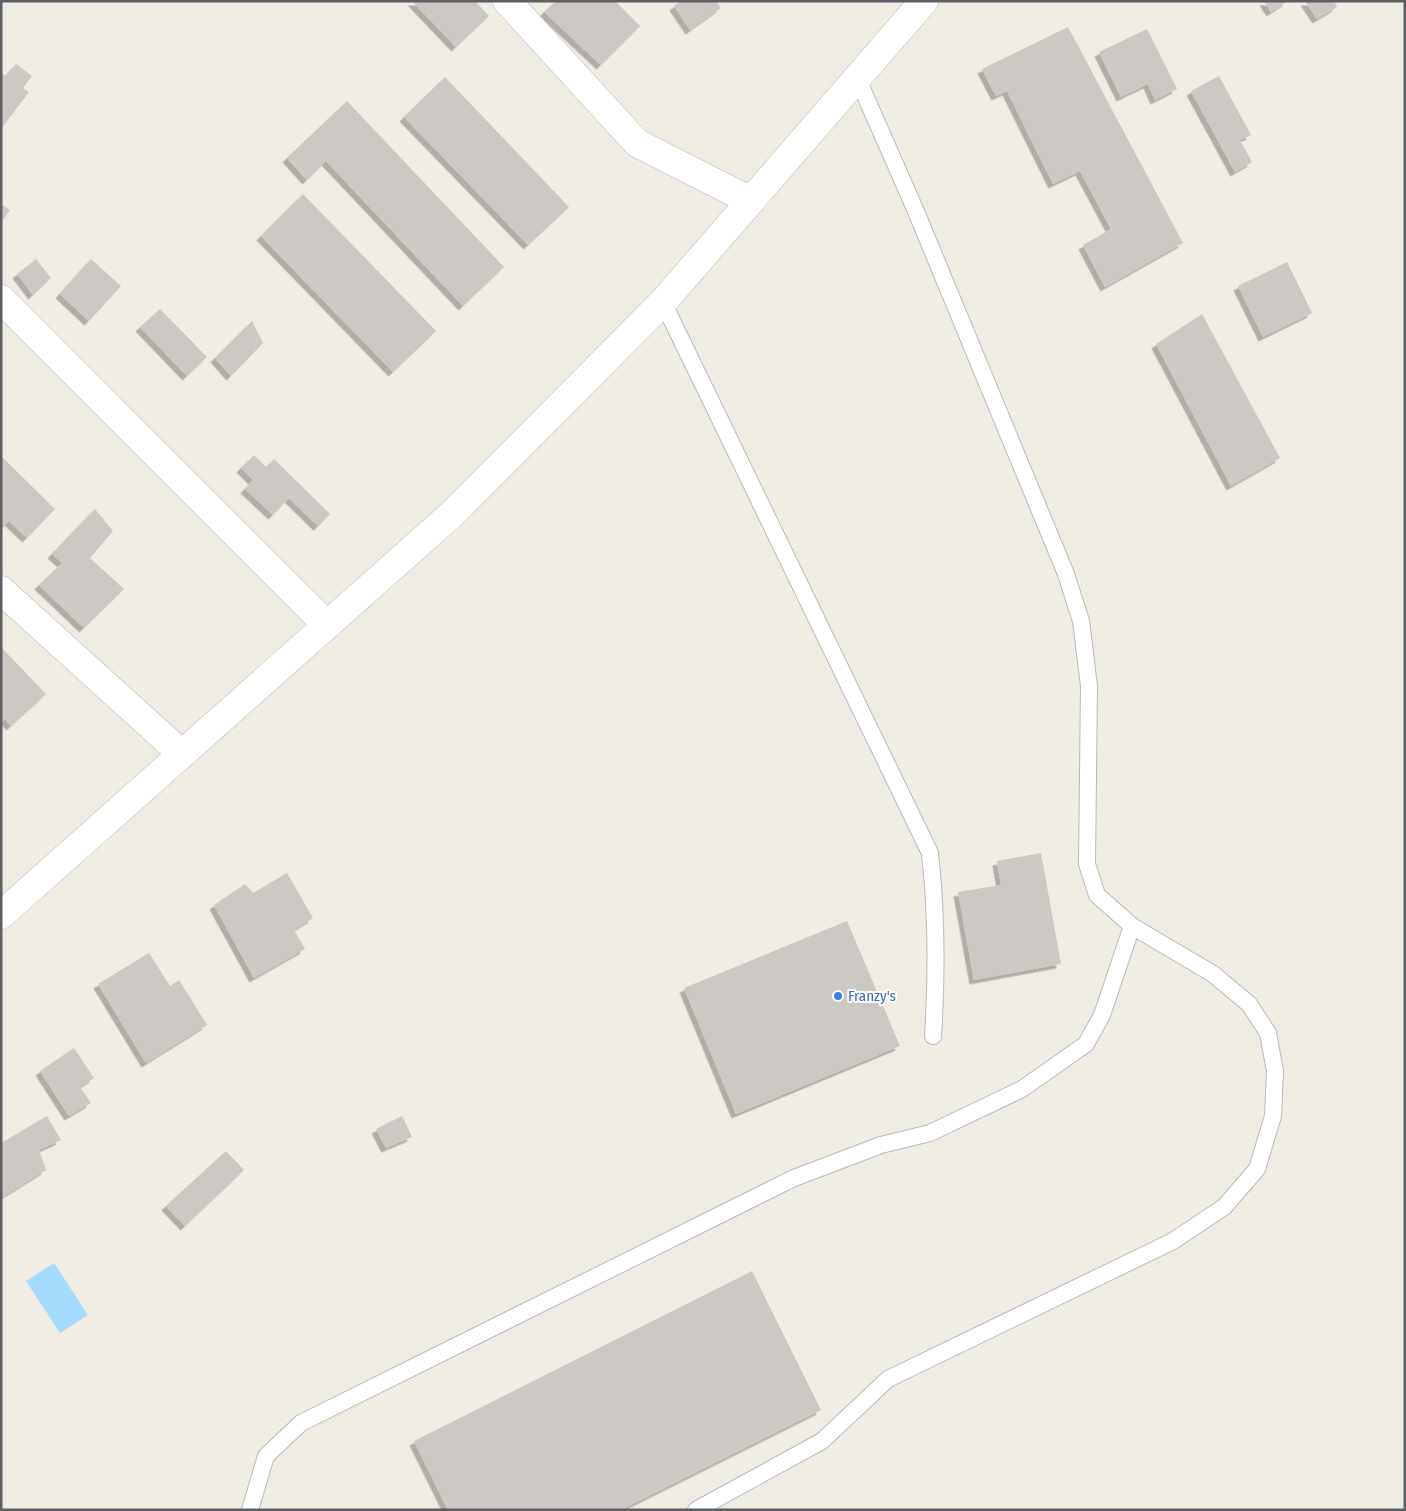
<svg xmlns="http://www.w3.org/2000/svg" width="1406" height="1511" viewBox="0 0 1406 1511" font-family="'Fira Sans Condensed',sans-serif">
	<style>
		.water { fill: #a3dcff }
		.building { fill: #ccc8c3; filter: url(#shadow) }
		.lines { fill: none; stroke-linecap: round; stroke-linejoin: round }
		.lane-casing { stroke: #b6babe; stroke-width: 18 }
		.street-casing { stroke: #b6babe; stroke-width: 29 }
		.secondary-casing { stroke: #b7bbc0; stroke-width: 29 }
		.lane { stroke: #fff; stroke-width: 16 }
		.street { stroke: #fff; stroke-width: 28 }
		.secondary { stroke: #fff; stroke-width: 28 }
		.shop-dot { fill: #3f7fe0; stroke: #fff; stroke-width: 2 }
		.labels { text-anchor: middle; stroke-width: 4; stroke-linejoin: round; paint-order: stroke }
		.shop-label { font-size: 15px; fill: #366cbe; stroke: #fff; text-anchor: start }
	</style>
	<defs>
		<filter id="shadow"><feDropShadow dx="-4.5" dy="4.5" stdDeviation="0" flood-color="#0004"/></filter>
	</defs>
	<rect width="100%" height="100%" fill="#efece3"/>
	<path class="water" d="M54,1263L88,1315L60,1333L26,1281Z"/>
	<path class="building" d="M412,1H475L489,16L456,47Z
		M556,1H615L640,26L601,65L544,12Z
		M681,1H716L721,8L690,30L674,6Z
		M1264,1H1288L1271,12Z
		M1305,1H1334L1337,7L1317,19Z
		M1068,27L1183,243L1105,287L1083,245L1111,229L1080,171L1053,184L1007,91L996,96L982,69Z
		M1147,29L1177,89L1155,100L1148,84L1121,97L1099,52Z
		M16,64L32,76L23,88L29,92L1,129V73L6,76Z
		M1219,76L1251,135L1240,140L1252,162L1235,172L1191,91Z
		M445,77L569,207L528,245L404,117Z
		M347,101L504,267L463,306L326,161L307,180L287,158Z
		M303,194L436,331L393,372L261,236Z
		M1,204L10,210L1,223Z
		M36,259L51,278L33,295L17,274Z
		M91,259L121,286L89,321L60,294Z
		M1287,262L1312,313L1263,337L1238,286Z
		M160,309L207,357L187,376L140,327Z
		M1202,314L1280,458L1231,486L1156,344Z
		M252,321L263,343L231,376L215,358Z
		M254,455L266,467L274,459L330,514L318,526L289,498L273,515L245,489L253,480L241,468Z
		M1,456L55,509L27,538L9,521L1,529Z
		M95,509L113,531L90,558L124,589L84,628L39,585L62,563L52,554Z
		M1,647L46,694L11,726L5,719L1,723Z
		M1041,853L1061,964L974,980L958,892L1001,885L997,861Z
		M287,873L313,918L294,930L305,949L254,978L214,905L245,884L253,893Z
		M847,921L900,1046L736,1114L684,988Z
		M149,953L170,986L179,980L207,1025L146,1063L98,984Z
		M74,1048L94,1078L80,1087L91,1103L69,1116L40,1071Z
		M47,1116L61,1140L39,1150L46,1170L1,1198V1143Z
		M402,1116L412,1137L386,1148L376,1129Z
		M226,1151L244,1170L185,1226L166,1206Z
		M752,1271L821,1410L621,1510H448L414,1441Z"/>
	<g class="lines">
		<g class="lane-casing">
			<path id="lane" d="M663,302L930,853C937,916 937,973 933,1036
				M250,1510L266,1456L301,1423L794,1178L881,1145L930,1133L1022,1089L1086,1044L1102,1015L1132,926
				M696,1510L822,1441L888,1379L1173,1241L1224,1207L1257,1169L1273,1116L1275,1071L1268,1033L1249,1004L1213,974L1132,926L1097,895L1087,864L1089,686L1081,621L1066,574L915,209L857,77"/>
		</g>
		<g class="street-casing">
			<path id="street" d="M507,1L637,143L751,201
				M1,299L327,625
				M1,590L182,754"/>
		</g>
		<g class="secondary-casing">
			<path id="secondary" d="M1,915L452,514L663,302L924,1"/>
		</g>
		<use href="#lane" class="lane"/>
		<use href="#street" class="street"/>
		<use href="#secondary" class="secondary"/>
	</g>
	<circle class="shop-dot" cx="838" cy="996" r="5"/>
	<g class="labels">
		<g class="shop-label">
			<text x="848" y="1001">Franzy's</text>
		</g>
	</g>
	<rect width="1406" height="1511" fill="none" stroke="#5c6065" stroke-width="5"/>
</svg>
